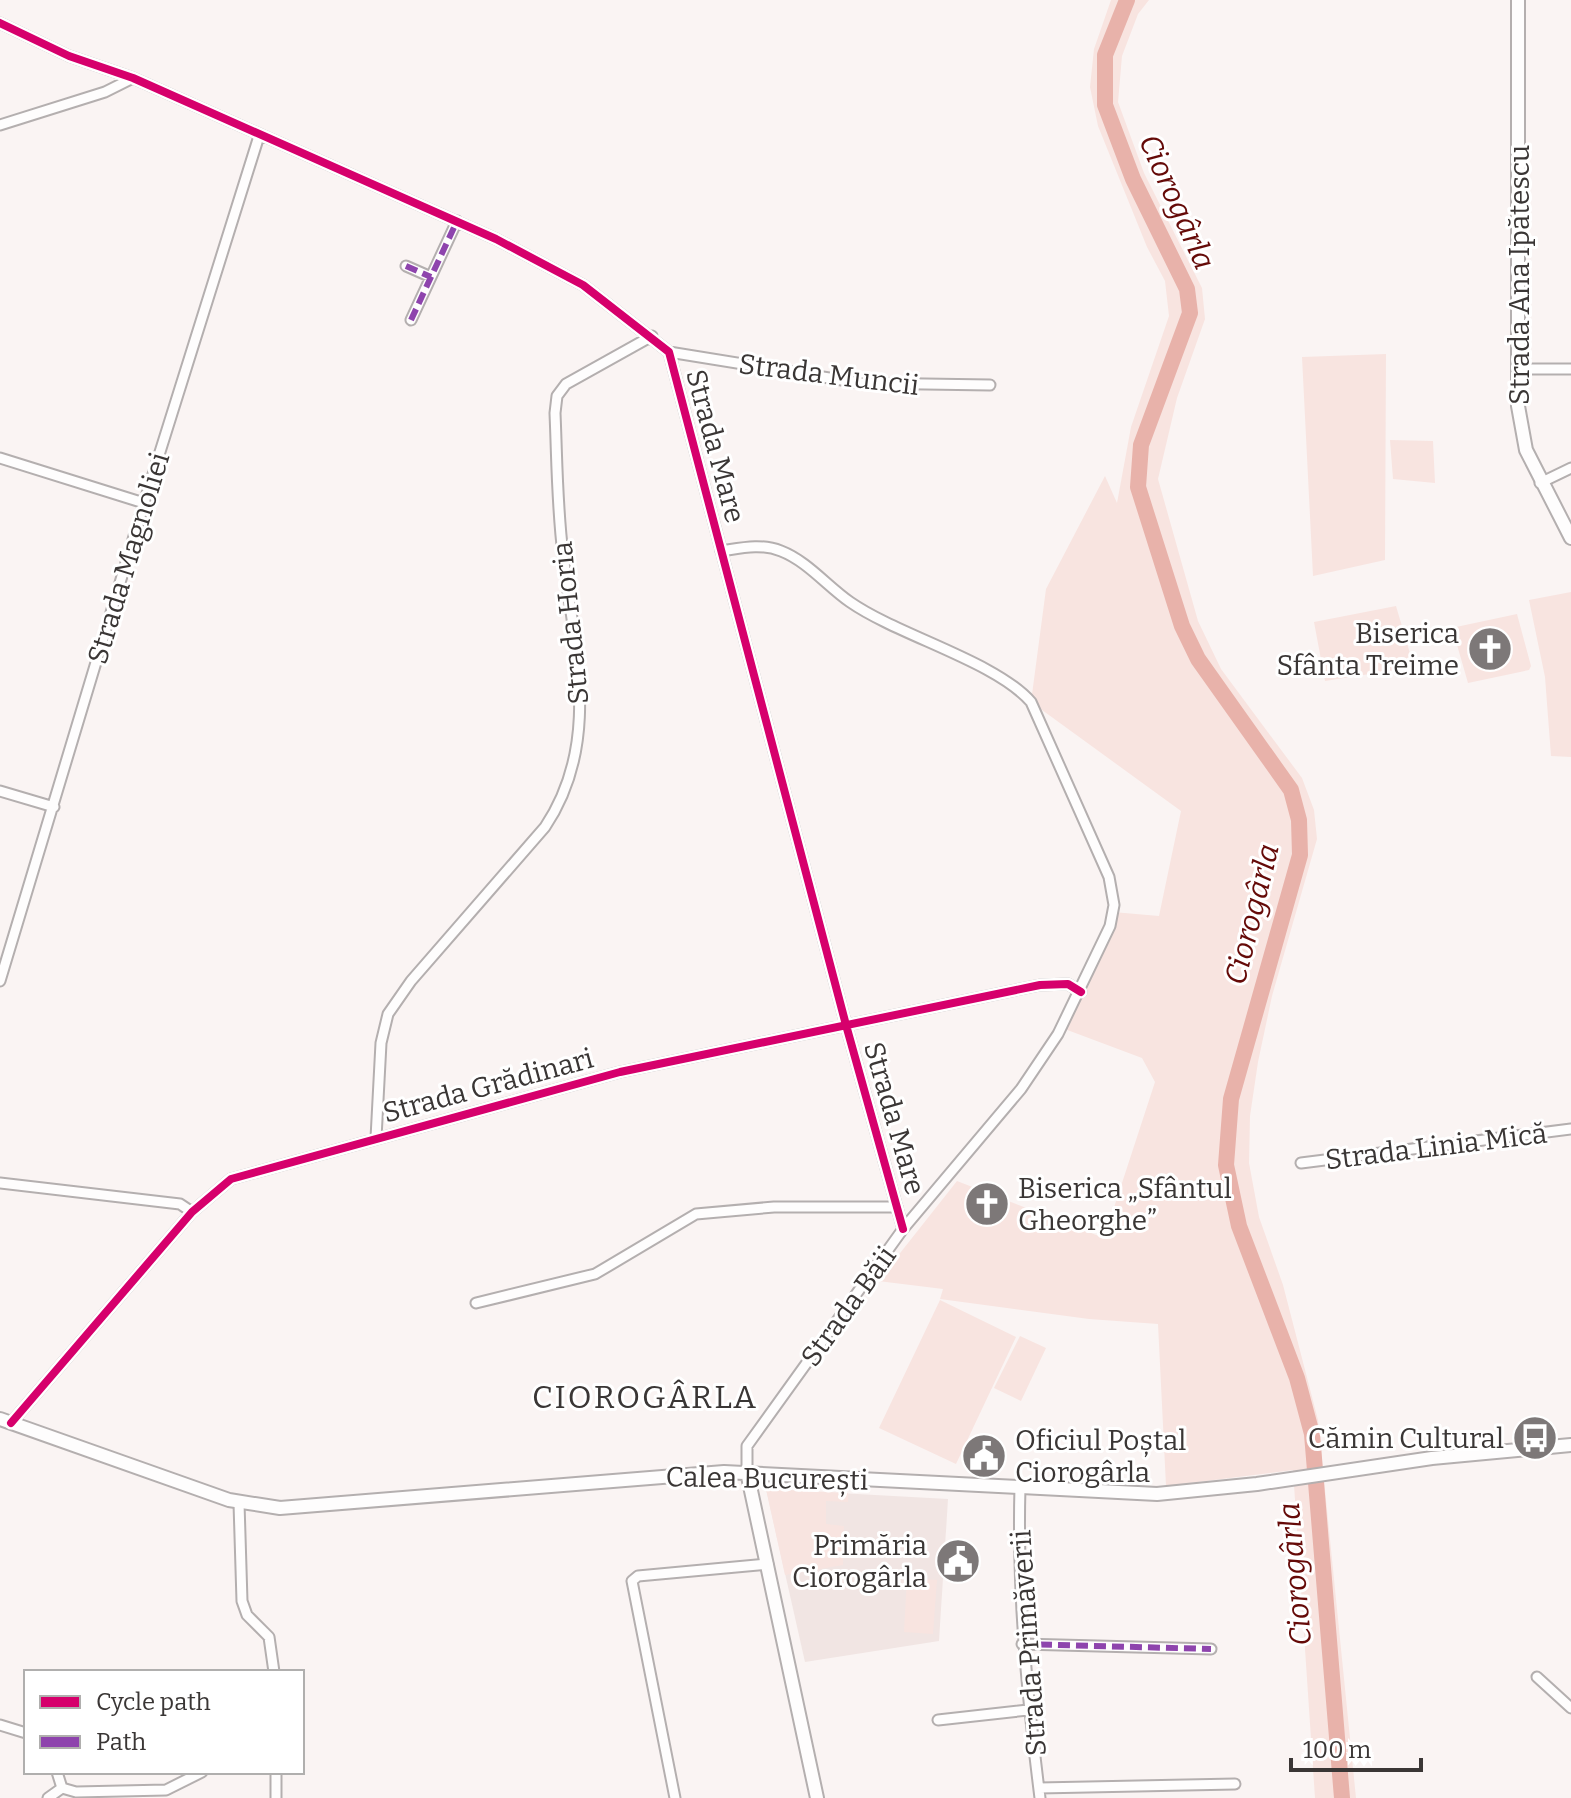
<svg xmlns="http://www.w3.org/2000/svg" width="1571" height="1798" viewBox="0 0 1571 1798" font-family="Bitter,serif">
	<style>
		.built { fill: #f1e5e3 }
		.green { fill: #f8e4e0 }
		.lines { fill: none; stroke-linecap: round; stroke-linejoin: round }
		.river { stroke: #e8b2aa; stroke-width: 16 }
		.minor-casing { stroke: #b4afaf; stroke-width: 13 }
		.secondary-casing { stroke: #b4afaf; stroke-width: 16 }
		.minor { stroke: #fefdfd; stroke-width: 9 }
		.secondary { stroke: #fefdfd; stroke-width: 12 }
		.quiet { stroke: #8e44ad; stroke-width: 6; stroke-dasharray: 12 6; stroke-linecap: butt }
		.cycleway-casing { stroke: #fff; stroke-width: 13 }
		.cycleway { stroke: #d6006c; stroke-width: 8 }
		.labels { text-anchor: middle; stroke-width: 6; stroke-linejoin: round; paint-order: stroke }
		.street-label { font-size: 28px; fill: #3a3635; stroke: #fff }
		.poi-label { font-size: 28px; fill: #3a3635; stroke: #fff; text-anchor: end }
		.water-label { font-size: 30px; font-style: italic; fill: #650a08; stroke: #fff }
		.quarter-label { font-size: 32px; letter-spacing: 2px; fill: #3a3635; stroke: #fff }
	</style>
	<rect width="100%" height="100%" fill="#faf4f3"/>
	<path class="built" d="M766,1489L948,1499L939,1641L805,1662Z"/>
	<path class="green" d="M1111,0H1149L1138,14L1122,56L1118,102L1144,173L1202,288L1205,319L1177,398L1158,479L1198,621L1221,669L1302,778L1314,810L1317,839L1272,996L1258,1062L1250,1116L1249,1163L1259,1217L1283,1285L1318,1420L1356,1798H1315L1293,1470L1166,1486L1158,1324L1089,1319L940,1299L943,1289L878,1281L957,1181L1104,1238L1155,1082L1142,1058L1062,1028L1113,912L1159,916L1181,811L1031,702L1046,589L1105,476L1117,503L1131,427L1169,316L1165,281L1147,247L1098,126L1090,87L1094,49Z
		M1386,354L1385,560L1313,576L1302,357Z
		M1390,440L1433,441L1435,483L1393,479Z
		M1571,592V757L1551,756L1545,677L1529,600Z
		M1396,606L1414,667L1325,681L1314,622Z
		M1517,614L1531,666L1529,670L1468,683L1453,631L1456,627Z
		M940,1300L1016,1337L956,1464L879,1428Z
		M1020,1336L1046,1348L1021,1401L994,1388Z
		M766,1489L848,1493V1502L826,1501V1524L844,1526L843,1565L785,1575Z
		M907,1578L937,1580L933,1634L904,1632Z"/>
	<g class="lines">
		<path class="river" d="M1127,0L1105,55V105L1133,179L1187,289L1190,313L1141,445L1138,487L1182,626L1198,659L1291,790L1299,820L1300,855L1231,1099L1226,1165L1239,1226L1297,1378L1312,1434L1342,1798"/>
		<g class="minor-casing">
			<path id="minor" d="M0,23L69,56L133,78L496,239L583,285L669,352L846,1025L903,1229
				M0,125L105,92L133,78
				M406,266L431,277
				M411,320L457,221
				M669,352L860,383L990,385
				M1518,369H1571
				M0,458L144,503
				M1540,483L1571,468
				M721,551C741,548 761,543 781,551C807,561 827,586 850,602C899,636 995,661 1031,702L1109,877L1114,905L1110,926L1058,1034L1021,1089L903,1229L747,1446V1472
				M0,791L54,807
				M0,981L144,503L259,136
				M376,1138L381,1043L388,1014L411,981L545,827C602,742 574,648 563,554C557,507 557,460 555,413L557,396L566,384L652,336
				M1301,1163L1571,1129
				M0,1183L180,1204L192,1212
				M476,1303L595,1274L696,1214L774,1207H897
				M11,1423L192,1212L231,1179L620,1072L1040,985L1068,984L1081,992
				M1020,1487C1017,1592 1027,1694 1040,1798
				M239,1503L242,1601L247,1615L269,1637L274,1672
				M1022,1644L1211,1649
				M1537,1677L1571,1708
				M938,1720L1028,1710
				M0,1725L26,1733
				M57,1772L62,1788
				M276,1772V1798
				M62,1788L76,1792L166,1790L202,1772
				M1039,1788L1235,1784
				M48,1798L62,1788
				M675,1798L632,1581L638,1576L768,1564"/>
		</g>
		<g class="secondary-casing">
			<path id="secondary" d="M1518,0V406L1526,450L1571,538
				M0,1419L229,1500L280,1508L724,1472L1157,1494L1257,1484L1432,1458L1571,1445
				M747,1472L817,1798"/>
		</g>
		<use href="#minor" class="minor"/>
		<use href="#secondary" class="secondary"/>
		<path class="quiet" d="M406,266L431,277
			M411,320L457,221
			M1022,1644L1211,1649"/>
		<g class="cycleway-casing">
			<path id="cycleway" d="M0,23L69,56L133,78L496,239L583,285L669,352L846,1025L903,1229
				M11,1423L192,1212L231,1179L620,1072L1040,985L1068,984L1081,992"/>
		</g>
		<use href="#cycleway" class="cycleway"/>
	</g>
	<defs>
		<g id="church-disc" transform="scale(2.3)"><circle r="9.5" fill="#7d7878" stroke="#fff"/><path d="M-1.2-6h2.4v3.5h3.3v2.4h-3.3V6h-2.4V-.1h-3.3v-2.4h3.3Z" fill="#fff"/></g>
		<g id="bus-disc" transform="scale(2.3)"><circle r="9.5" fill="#7d7878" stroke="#fff"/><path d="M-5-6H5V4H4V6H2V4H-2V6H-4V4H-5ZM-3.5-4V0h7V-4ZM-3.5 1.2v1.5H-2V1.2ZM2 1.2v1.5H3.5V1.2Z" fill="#fff"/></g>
		<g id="civic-disc" transform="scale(2.3)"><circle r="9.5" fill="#7d7878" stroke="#fff"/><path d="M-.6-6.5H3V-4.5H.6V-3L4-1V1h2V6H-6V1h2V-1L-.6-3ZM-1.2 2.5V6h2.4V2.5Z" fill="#fff"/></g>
	</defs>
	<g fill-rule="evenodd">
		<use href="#church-disc" x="1490" y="649"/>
		<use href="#church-disc" x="987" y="1204"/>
		<use href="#bus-disc" x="1535" y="1438"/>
		<use href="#civic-disc" x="984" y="1456"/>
		<use href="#civic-disc" x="958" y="1561"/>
	</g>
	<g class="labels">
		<g class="street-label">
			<text transform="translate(1519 275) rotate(-90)" y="10">Strada Ana Ipătescu</text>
			<text transform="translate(829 374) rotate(7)" y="10">Strada Muncii</text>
			<text transform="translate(716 446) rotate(75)" y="10">Strada Mare</text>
			<text transform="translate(128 558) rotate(-73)" y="10">Strada Magnoliei</text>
			<text transform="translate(570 623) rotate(-96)" y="10">Strada Horia</text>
			<text transform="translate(488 1085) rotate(-15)" y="10">Strada Grădinari</text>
			<text transform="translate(895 1118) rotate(74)" y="10">Strada Mare</text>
			<text transform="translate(1436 1146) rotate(-7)" y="10">Strada Linia Mică</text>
			<text transform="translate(848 1306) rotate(-54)" y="10">Strada Băii</text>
			<text transform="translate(767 1478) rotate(1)" y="10">Calea București</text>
			<text transform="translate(1028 1643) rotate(-94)" y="10">Strada Primăverii</text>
		</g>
		<g class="poi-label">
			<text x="1459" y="643">Biserica<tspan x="1459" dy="32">Sfânta Treime</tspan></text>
			<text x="1018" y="1198" text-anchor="start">Biserica „Sfântul<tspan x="1018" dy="32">Gheorghe”</tspan></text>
			<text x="1504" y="1448">Cămin Cultural</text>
			<text x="1015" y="1450" text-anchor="start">Oficiul Poștal<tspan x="1015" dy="32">Ciorogârla</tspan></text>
			<text x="927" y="1555">Primăria<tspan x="927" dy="32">Ciorogârla</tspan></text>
		</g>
		<g class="water-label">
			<text transform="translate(1177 202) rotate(66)" y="10">Ciorogârla</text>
			<text transform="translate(1252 914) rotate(-76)" y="10">Ciorogârla</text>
			<text transform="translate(1295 1574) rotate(-95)" y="10">Ciorogârla</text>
		</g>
		<g class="quarter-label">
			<text x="645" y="1408">CIOROGÂRLA</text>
		</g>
	</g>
	<rect x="24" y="1670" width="280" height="104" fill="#ffffff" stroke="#b0afae" stroke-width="2"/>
	<rect x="40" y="1696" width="40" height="12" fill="#d6006c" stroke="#b0afae" stroke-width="2"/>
	<text x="96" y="1710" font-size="24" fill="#3a3635">Cycle path</text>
	<rect x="40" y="1736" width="40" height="12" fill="#8e44ad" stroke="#b0afae" stroke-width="2"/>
	<text x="96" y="1750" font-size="24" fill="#3a3635">Path</text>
	<path d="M1291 1758v12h130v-12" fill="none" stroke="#3a3635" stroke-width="4"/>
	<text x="1303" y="1758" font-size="24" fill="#3a3635" stroke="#ffffff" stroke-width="6" paint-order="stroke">100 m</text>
</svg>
